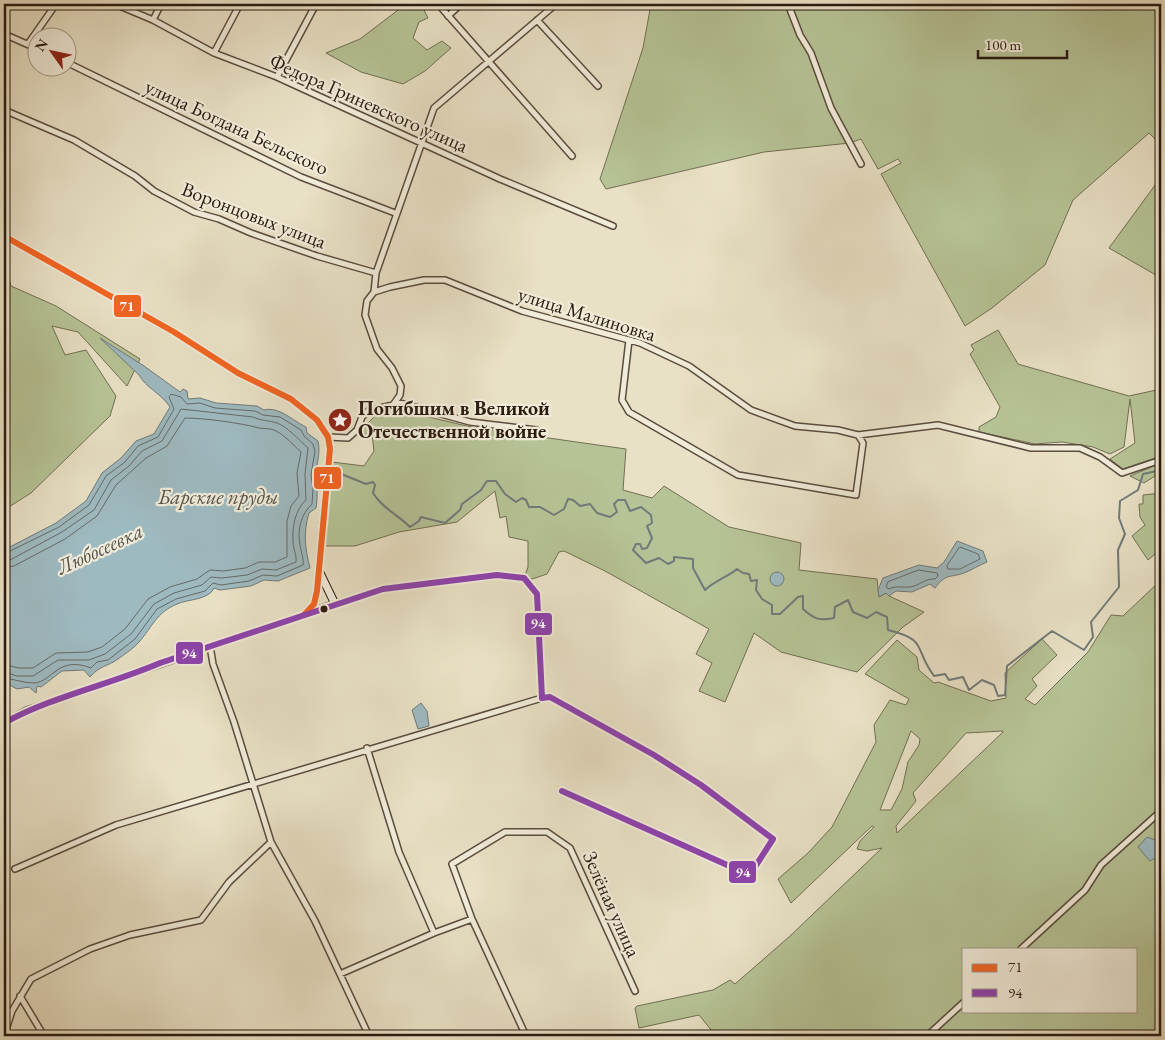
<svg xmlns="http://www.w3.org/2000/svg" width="1165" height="1040" viewBox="0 0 1165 1040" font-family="'EB Garamond',serif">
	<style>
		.green { fill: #b6c396; stroke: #706f53; fill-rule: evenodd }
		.water { fill: #9ebac1; stroke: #707a7a }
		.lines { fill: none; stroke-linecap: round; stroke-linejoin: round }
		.shore { stroke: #646a68; stroke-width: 1 }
		.stream { stroke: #707a7a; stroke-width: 2 }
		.street-casing { stroke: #5a4c3e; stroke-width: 8 }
		.secondary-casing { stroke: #2b1b10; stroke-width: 9 }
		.street { stroke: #f1ecda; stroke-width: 5 }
		.secondary { stroke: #f1ecda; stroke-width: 7 }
		.bus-1-casing { stroke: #f1ecda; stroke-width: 10 }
		.bus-2-casing { stroke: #f1ecda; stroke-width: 10 }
		.bus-1 { stroke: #f26522; stroke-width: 6 }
		.bus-2 { stroke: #8e44ad; stroke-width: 6 }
		.bus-dot { fill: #2b1b10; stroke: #f1ecda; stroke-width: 2 }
		.labels { text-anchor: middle; stroke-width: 4.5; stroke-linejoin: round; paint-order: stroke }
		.street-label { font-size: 20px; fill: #2b1b10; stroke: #f1ecda }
		.poi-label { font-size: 20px; font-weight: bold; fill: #2b1b10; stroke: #f1ecda; text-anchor: start }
		.water-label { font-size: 21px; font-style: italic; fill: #53534e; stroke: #f1ecda }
		.line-badge { stroke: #f1ecda; stroke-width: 2 }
		.badge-label { font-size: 14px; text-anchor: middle; font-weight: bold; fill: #fff }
	</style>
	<rect width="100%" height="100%" fill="#e9e1c6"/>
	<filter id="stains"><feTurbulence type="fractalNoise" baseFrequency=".004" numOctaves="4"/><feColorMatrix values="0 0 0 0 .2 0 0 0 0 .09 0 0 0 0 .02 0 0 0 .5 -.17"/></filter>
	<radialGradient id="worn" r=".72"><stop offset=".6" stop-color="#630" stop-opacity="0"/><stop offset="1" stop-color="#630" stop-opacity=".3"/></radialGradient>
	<path class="green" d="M406,4H421L428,18L419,22L413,38L427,50L442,41L451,48L425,71L403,84L361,72L326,53L360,39Z
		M651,4H1161V145L1149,133L1073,200L1045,265L992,308L965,326L881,174L901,163L898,159L878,169L861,139L850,143L764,152L606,189L600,179L643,48Z
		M1161,177V278L1109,248Z
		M4,277L9,279L11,286L56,306L140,359L127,386L78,332L52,326L65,355L86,350L116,396L110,416L31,493L4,510Z
		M998,330L1018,364L1129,396L1161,389V456L1123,469L1110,459L1135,443L1130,399L1124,447L1110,454L1093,447L1062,442L1035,444L979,432V427L996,417L1000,407L970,354L974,350L971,345Z
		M342,409L351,420L344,426L337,428L328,418L333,411Z
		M395,409L471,427L626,449L623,490L652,498L664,486L729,527L801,543L799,570L877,579L879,597L886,593L889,596L924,612L903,627L857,672L781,652L754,633L725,702L699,691L712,663L696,654L709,629L605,571L564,551L559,552L547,574L532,579L524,578L528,567V541L509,537L506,516L500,518L495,491L457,522L399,532L355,546H324L332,462L364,466L374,451L372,434H357L376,415Z
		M1161,463V477L1155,476L1144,483L1130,476Z
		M1161,493V549L1148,560L1132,536L1145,525L1140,517L1139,504H1143V495Z
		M1161,580V1036H716L699,1015L639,1028L635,1008L637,1006L713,990L730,980L735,984L789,937L882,848L867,851L857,849L860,841L874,827L872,826L791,903L778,879L808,853L832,827L876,742L874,725L890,700L906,705L909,699L865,674L897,640L917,657L919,670L934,683L938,682L991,701L1006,698L1005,673L1042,639L1057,655L1032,679L1037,686L1025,699L1035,705L1088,652L1111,615L1123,616ZM911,731L920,739L919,745L908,762L902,789L891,810H880ZM1003,731V732L897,833L896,826L916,801L913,793L966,733ZM964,949H1136V1011H964Z"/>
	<path class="water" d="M100,338L144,366L180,392L183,389L187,391L188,399L200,398L216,403L257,406L264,410C279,406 293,421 306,427L307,433L318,441C321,454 316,464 316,476C317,487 318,497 316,508L309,513C303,533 305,548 310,568L278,581L264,580L251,586L220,590L214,588C209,600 188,599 177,604C156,613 153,626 139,642C134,648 125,654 118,659C107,667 100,665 90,677L84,670L62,671L41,687L37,686L36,693L29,687L17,689L4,682V550L56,523L86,501L102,473L121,458L136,441L154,434L170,407C161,393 146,388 139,375Z
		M957,541L983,551L987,562C979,565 972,570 964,573C950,578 946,573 935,588L930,584L912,592L896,591L889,596L886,593L879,597L878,590L883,578L919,565L937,568L944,562Z
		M770 579a7 7 0 1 1 14 0a7 7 0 1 1-14 0Z
		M421,703L427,711L429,726L418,729L412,710Z
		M1147,837L1161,842V855L1150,861L1138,847Z"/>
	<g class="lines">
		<path class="shore" d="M960,547L978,554L980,559L960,569H948L947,566Z
			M4,554L59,527L89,505L106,476L125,462L138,446L158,437L174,409L169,397L171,394L181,397L187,404L200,403L215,408L255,411L263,415L280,417L301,430L304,436L313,444L315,451L311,475L313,489L312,504C301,514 297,530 300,545C301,552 304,559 303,565L277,576L263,575L249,581L221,585L213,583L205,591L176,599L157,609L135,639L108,660L97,662L91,668C57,655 53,682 34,683C23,683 14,679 4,678
			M4,561L10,560L62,532L94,510L111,480L129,466L142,451L162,441L181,409L253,417C261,421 268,420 277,423C289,428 298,439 308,448L305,474L306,500C295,510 292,527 293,542C293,549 297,555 296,562L276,570L262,569L247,575L222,578L211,577L202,585L174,593L154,604L131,634L105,654L89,660H58L33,676H17L4,672
			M4,568L14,566L65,539L97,516L116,485L146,458L167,446L185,418C204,418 241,423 259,428C264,429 269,428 274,430C285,435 292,444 301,452L297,473L299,496L291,506L287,521V557L275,562H259L245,568L223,571L210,570L197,579L170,587L148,599L125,629L102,647L88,652L56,653L33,668H18L4,664
			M919,570L937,573L938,576L935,579C925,578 919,586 910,587C902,588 897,585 889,589L886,587L888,582Z"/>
		<path class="stream" d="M334,471L366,484L373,482L375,485L373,493C382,508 398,515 410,527L419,521L421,517L445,523L460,510L462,504L481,490L487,481H496L505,494L516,502L522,498L526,500L529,507H540L554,515L564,509L568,499L573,500L580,506L590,504L597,513L610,517L617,512L614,504L618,500H625L630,511L641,507L651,515L652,523L647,526L652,538L647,548L642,549L640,544H636L633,550L646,563L659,558L668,564L674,561V557L693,559V568L705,590C714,581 731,575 737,569L743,573L749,574L751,581L757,580L756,590L762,599L772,605V614H780L798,597L803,596V609C814,619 819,621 834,618L835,607L848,600L853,612L867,618L876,612L887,617L888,630C929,640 913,648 934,676L945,674L949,680L963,677L969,690L982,680L994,685L998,696L1005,695L1007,666L1052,631L1084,650L1093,637L1091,622L1119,587L1118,550L1125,534L1119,518L1120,501L1138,490L1143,474L1161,470"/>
		<g class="street-casing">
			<path id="street" d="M115,4L153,20L214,53L277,77L500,179L613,226
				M438,4L572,156
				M788,4L800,35L811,53L831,108L861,164
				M448,16L461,4
				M153,20L161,4
				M537,20L598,86
				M4,34L38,49
				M28,44L56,4
				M214,53L240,4
				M68,63L301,177L395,213
				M277,77L316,4
				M4,110L74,140L135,176L154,191L194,212L219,219L251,233L317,256L376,273L374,292
				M376,273L434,108L556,4
				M629,340L622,400L629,412L738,475L856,495L863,443L858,435
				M397,402L470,422L536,430
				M328,437L348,438L357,430L362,417L368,411L393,405L400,395L401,386L392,368L377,349L365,315L367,301L374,292L390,287L424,280H445L522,311L640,343L689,366L751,410L795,426L838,430L858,435L938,425L1031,448H1080L1100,457L1122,473L1161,460
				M335,604L383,589L497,575L524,578L537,594L542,698L550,697L654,755L701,785L773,839L751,873H745L562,791
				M210,646L213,664L234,722L271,842L315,921L369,1036
				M4,723L27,710L304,615
				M15,869L116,825L542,698
				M472,919L526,1036
				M434,933L472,919L452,864L505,832H547L570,848L635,991
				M1021,949L1085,890L1101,865L1161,811
				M340,974L434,933L399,852L367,748
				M20,996L44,1036
				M4,1036L12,1011L31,979L90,949L130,935L201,920L229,882L271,842
				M927,1036L964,1002"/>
		</g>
		<g class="secondary-casing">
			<path id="secondary" d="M4,236L174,332L238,373L291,399L317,420L328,437L330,449L317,591L314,604L304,615
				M304,615L335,604L320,573"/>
		</g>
		<use href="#street" class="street"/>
		<use href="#secondary" class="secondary"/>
		<g class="bus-1-casing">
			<path id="bus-1" d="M4,236L174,332L238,373L291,399L317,420L328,437L330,449L317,591L314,604L304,615"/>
		</g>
		<g class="bus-2-casing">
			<path id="bus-2" d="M4,723C53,696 109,685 160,663L383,589L497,575L524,578L537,594L542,698L550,697L654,755L701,785L773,839L751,873H745L562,791"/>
		</g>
		<use href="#bus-1" class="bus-1"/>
		<use href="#bus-2" class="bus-2"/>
	</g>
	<defs>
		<g id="sight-disc" transform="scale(1.25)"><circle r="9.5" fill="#8f2418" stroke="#f1ecda"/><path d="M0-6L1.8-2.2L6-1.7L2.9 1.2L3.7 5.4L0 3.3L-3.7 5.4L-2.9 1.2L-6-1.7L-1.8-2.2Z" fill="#fff"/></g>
	</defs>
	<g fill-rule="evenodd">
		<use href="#sight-disc" x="340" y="420"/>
	</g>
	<circle class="bus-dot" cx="324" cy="609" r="4.5"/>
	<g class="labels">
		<g class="street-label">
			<text transform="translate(369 103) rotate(24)" y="7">Федора Гриневского улица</text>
			<text transform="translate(237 127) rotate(25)" y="7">улица Богдана Бельского</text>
			<text transform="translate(254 215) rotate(21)" y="7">Воронцовых улица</text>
			<text transform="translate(587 314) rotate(17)" y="7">улица Малиновка</text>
			<text transform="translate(612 904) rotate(66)" y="7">Зелёная улица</text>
		</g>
		<g class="poi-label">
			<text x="358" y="415">Погибшим в Великой<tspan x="358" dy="23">Отечественной войне</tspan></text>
		</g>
		<g class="water-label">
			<text x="218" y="504">Барские пруды</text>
			<text transform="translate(100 549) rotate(-25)" y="7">Любосеевка</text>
		</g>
	</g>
	<g class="line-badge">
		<rect x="113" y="294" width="29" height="24" rx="5" fill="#f26522"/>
		<rect x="313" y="466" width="29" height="24" rx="5" fill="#f26522"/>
		<rect x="524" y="612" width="29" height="24" rx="5" fill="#8e44ad"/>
		<rect x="175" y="641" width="29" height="24" rx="5" fill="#8e44ad"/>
		<rect x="728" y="860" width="29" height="24" rx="5" fill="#8e44ad"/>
	</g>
	<g class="badge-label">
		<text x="127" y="311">71</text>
		<text x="327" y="483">71</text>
		<text x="538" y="628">94</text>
		<text x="189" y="658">94</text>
		<text x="743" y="877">94</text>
	</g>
	<rect width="1165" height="1040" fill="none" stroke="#e9e1c6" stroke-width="20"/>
	<rect x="5" y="5" width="1155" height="1030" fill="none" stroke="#2b1b10" stroke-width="2.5"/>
	<rect x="10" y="10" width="1145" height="1020" fill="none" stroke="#2b1b10"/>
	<rect x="962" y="948" width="175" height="65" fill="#f1ecda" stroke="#a29889"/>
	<rect x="972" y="964" width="25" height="8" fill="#f26522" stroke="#a29889"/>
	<text x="1008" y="972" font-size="15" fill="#2b1b10">71</text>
	<rect x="972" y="989" width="25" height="8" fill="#8e44ad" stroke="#a29889"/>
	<text x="1008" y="998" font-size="15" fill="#2b1b10">94</text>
	<g transform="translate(52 52) rotate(303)"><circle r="24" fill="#f1ecda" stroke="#a29889"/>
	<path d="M0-4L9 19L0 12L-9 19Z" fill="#8f2418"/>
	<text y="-8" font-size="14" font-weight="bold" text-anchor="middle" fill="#2b1b10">N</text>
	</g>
	<path d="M978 50v8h89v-8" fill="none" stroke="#2b1b10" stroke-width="2.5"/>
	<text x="985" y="50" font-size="15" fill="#2b1b10" stroke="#f1ecda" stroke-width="4" paint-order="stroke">100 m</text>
	<rect width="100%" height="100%" filter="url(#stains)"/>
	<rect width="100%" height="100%" fill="url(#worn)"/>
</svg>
